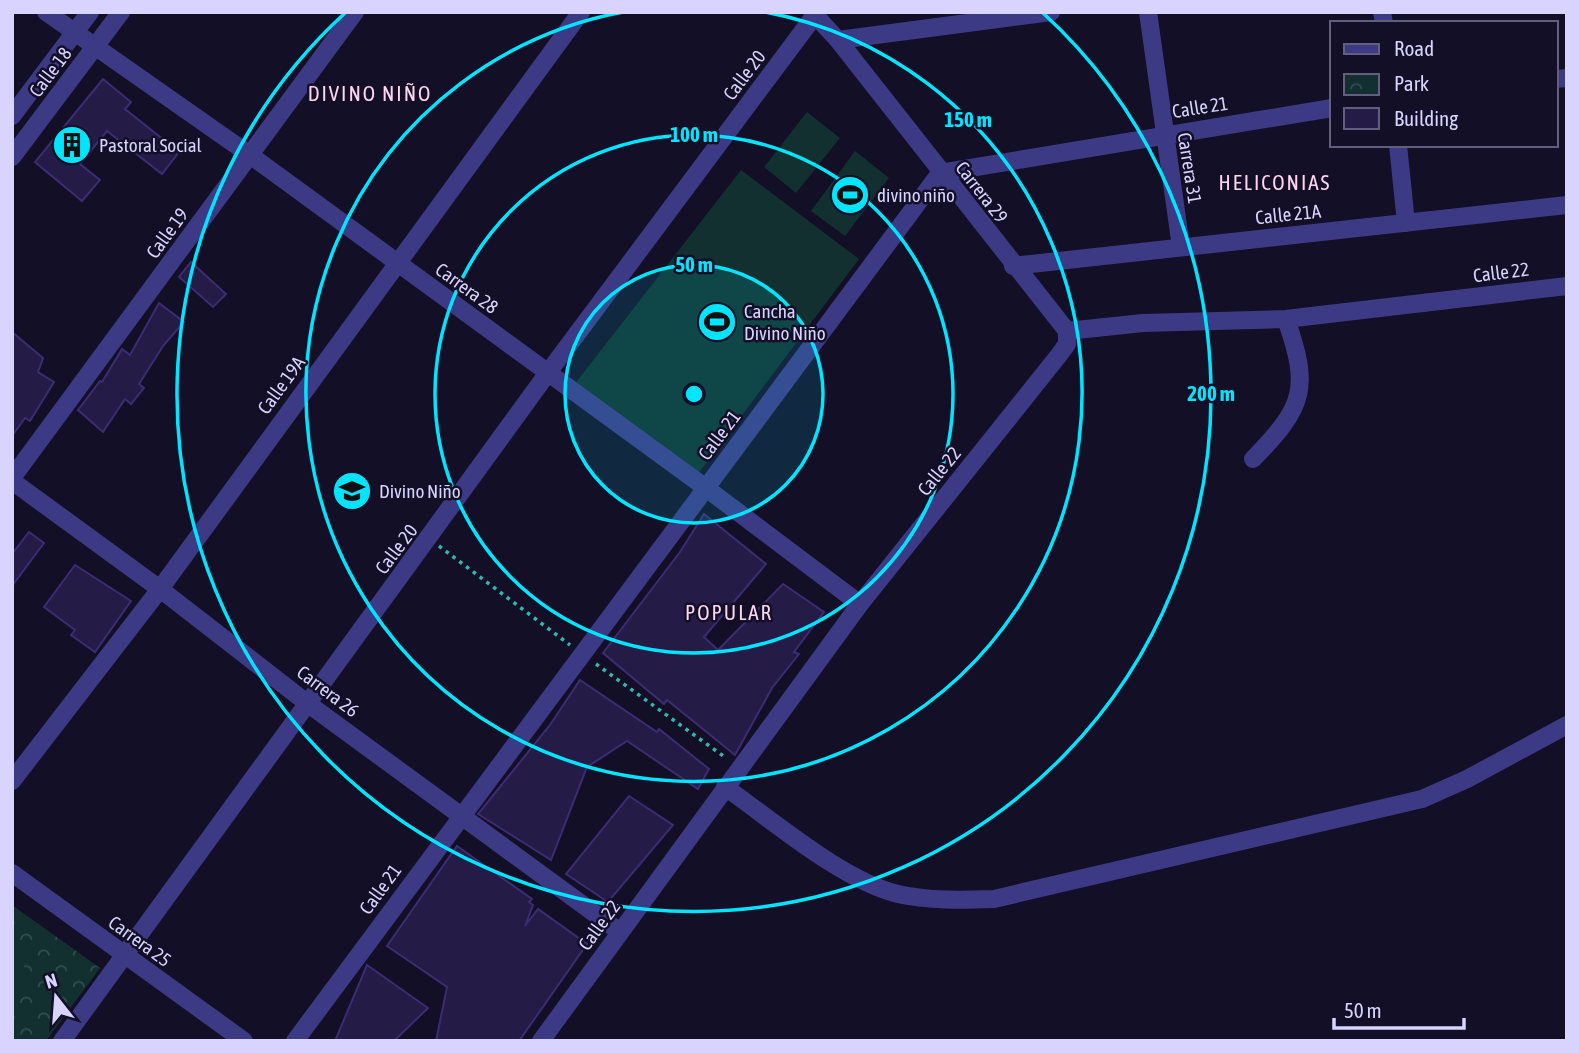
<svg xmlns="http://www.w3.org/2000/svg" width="1579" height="1053" viewBox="0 0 1579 1053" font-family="'Asap Condensed',sans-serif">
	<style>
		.park { fill: url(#park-crowns) }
		.pitch { fill: #12302f }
		.building { fill: #241b47; stroke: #3b2d73; stroke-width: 2 }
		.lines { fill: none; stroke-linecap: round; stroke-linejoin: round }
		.path { stroke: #2fb8b0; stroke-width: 3.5; stroke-dasharray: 3.5 5; stroke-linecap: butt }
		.minor { stroke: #3d3a85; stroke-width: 18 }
		.ring { fill: none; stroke: #00e5ff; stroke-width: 3.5 }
		.labels { text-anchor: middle; stroke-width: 5; stroke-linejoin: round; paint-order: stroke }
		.street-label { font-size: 19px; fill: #d9d4ff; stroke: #130f26 }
		.poi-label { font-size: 19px; fill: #d9d4ff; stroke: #130f26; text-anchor: start }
		.neighbourhood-label { font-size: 21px; letter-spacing: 2px; fill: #ffd6f0; stroke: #130f26 }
		.centre { fill: #00e5ff; stroke: #130f26; stroke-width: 3.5 }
		.ring-label { font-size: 21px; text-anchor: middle; font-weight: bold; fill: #00e5ff; stroke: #130f26; stroke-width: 5; stroke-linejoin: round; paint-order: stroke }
	</style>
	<defs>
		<pattern id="park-crowns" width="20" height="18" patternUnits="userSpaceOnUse" patternTransform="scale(1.75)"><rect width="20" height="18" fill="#12302f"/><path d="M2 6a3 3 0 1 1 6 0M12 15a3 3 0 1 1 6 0" fill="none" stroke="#344d4e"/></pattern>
	</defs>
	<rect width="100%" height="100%" fill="#130f26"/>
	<path class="park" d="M12,905L100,968L46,1041H12Z"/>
	<path class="pitch" d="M807,112L840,138L796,193L764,167Z
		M855,151L889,178L845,236L811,211Z
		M741,170L859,259L698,474L574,385Z
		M12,925L32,994L12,1000Z"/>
	<path class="building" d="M103,79L131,102L125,109L179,152L162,174L107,131L80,164L100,180L82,201L35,162Z
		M191,262L226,294L213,307L179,277Z
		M159,303L184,322L163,346L139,384L144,388L131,404L125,399L103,432L78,410L100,381L102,382L122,349L130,355Z
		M12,332L43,358L38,372L54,382L30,421L25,418L12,436Z
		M704,514L766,564L704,637L718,650L783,584L824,612L794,652L799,654L772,688L735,755L667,700L664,704L603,653L680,552Z
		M29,532L44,543L12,586V554Z
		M75,565L131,601L95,652L71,635L75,630L44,607Z
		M580,680L657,732L659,729L709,769L698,789L627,741L587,767L551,860L478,814L550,725Z
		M629,796L673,825L608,902L566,874Z
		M457,846L532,899L529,902L533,905L525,926L538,909L587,944L519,1041H436L447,987L387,946Z
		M367,965L428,1008L394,1041H335Z"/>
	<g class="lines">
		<path class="path" d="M439,546L570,645
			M596,664L726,758"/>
		<path class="minor" d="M46,12L250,155L706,488L860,604
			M812,12L838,40L1067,331
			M1148,12L1181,247
			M1382,12L1384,23
			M838,40L1051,12
			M1556,79L1567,78
			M12,116L90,12
			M1398,145L1406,223
			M12,157L121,12
			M1013,266L1567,205
			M1067,331L1143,323L1286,319L1567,286
			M1253,459C1305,406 1310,388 1286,319
			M12,478L355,12
			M12,481L160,589L307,703L620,932
			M12,781L160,589L581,12
			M725,787C772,820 843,881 898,894C929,901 962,900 994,899L1422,799L1467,779L1567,725
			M12,873L244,1041
			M62,1041L547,374L815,15
			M295,1041L940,173L1332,108
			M541,1041L860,604L1059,355L1067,344V331"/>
	</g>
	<circle cx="694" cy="394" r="129" fill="#00e5ff" fill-opacity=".12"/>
	<g class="ring">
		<circle cx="694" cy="394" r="129"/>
		<circle cx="694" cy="394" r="259"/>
		<path d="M765 12A388 388 0 1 1 623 12"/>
		<path d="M1043 13A517 517 0 1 1 345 13"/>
	</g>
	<defs>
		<g id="building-disc" transform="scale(2.0125)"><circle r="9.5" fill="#00e5ff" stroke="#130f26"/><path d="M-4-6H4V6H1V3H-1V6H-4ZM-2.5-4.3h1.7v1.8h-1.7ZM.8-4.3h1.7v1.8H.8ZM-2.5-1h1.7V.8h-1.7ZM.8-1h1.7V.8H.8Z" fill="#111"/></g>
		<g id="stadium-disc" transform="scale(2.0125)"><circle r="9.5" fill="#00e5ff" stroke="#130f26"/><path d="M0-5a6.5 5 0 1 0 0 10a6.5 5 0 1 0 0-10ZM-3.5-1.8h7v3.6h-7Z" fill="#111"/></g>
		<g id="school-disc" transform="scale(2.0125)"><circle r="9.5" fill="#00e5ff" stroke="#130f26"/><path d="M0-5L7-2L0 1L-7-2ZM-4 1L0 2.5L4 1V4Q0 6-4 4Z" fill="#111"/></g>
	</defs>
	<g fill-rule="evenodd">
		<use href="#building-disc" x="72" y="145"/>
		<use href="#stadium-disc" x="850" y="195"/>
		<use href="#stadium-disc" x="717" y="322"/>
		<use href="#school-disc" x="352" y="491"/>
	</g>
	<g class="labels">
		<g class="street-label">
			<text transform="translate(50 72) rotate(-53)" y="7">Calle 18</text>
			<text transform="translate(744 75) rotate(-53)" y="7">Calle 20</text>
			<text transform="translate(1200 107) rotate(-9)" y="7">Calle 21</text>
			<text transform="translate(1190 168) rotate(81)" y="7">Carrera 31</text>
			<text transform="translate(982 192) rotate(52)" y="7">Carrera 29</text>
			<text transform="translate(1288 214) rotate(-6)" y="7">Calle 21A</text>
			<text transform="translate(167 233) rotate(-54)" y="7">Calle 19</text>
			<text transform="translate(1501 272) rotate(-7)" y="7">Calle 22</text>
			<text transform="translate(467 288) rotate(36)" y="7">Carrera 28</text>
			<text transform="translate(281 385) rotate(-54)" y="7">Calle 19A</text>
			<text transform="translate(719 435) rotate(-53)" y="7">Calle 21</text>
			<text transform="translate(939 471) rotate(-51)" y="7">Calle 22</text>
			<text transform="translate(396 549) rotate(-53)" y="7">Calle 20</text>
			<text transform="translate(328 691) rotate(37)" y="7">Carrera 26</text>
			<text transform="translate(380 889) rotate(-54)" y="7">Calle 21</text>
			<text transform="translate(599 925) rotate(-54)" y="7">Calle 22</text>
			<text transform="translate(140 941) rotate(36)" y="7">Carrera 25</text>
		</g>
		<g class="poi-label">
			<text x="99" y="152">Pastoral Social</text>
			<text x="877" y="202">divino niño</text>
			<text x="744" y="318">Cancha<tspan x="744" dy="22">Divino Niño</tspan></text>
			<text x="379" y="498">Divino Niño</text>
		</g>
		<g class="neighbourhood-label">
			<text x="370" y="101">DIVINO NIÑO</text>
			<text x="1275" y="190">HELICONIAS</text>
			<text x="729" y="620">POPULAR</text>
		</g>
	</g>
	<circle cx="694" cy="394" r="10" class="centre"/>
	<g class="ring-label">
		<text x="968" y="127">150 m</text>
		<text x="694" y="142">100 m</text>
		<text x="694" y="272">50 m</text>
		<text x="1211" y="401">200 m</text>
	</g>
	<rect width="1579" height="1053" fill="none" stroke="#d9d4ff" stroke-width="28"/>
	<rect x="1330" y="21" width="228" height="126" fill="#130f26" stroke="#625e7d" stroke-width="2"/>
	<rect x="1344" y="44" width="35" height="10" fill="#3d3a85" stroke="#625e7d" stroke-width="2"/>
	<text x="1394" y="56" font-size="21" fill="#d9d4ff">Road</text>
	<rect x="1344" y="74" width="35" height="21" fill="url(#park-crowns)" stroke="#625e7d" stroke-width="2"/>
	<text x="1394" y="91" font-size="21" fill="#d9d4ff">Park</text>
	<rect x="1344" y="108" width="35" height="21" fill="#241b47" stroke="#625e7d" stroke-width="2"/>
	<text x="1394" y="126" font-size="21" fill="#d9d4ff">Building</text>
	<g transform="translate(56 997) rotate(343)" stroke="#130f26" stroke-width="5" paint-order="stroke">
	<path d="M0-5L12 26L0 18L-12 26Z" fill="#d9d4ff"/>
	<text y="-10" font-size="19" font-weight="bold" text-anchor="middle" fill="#d9d4ff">N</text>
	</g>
	<path d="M1334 1018v10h130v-10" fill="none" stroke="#d9d4ff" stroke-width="3.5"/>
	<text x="1344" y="1018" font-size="21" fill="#d9d4ff" stroke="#130f26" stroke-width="5" paint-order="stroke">50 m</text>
</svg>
